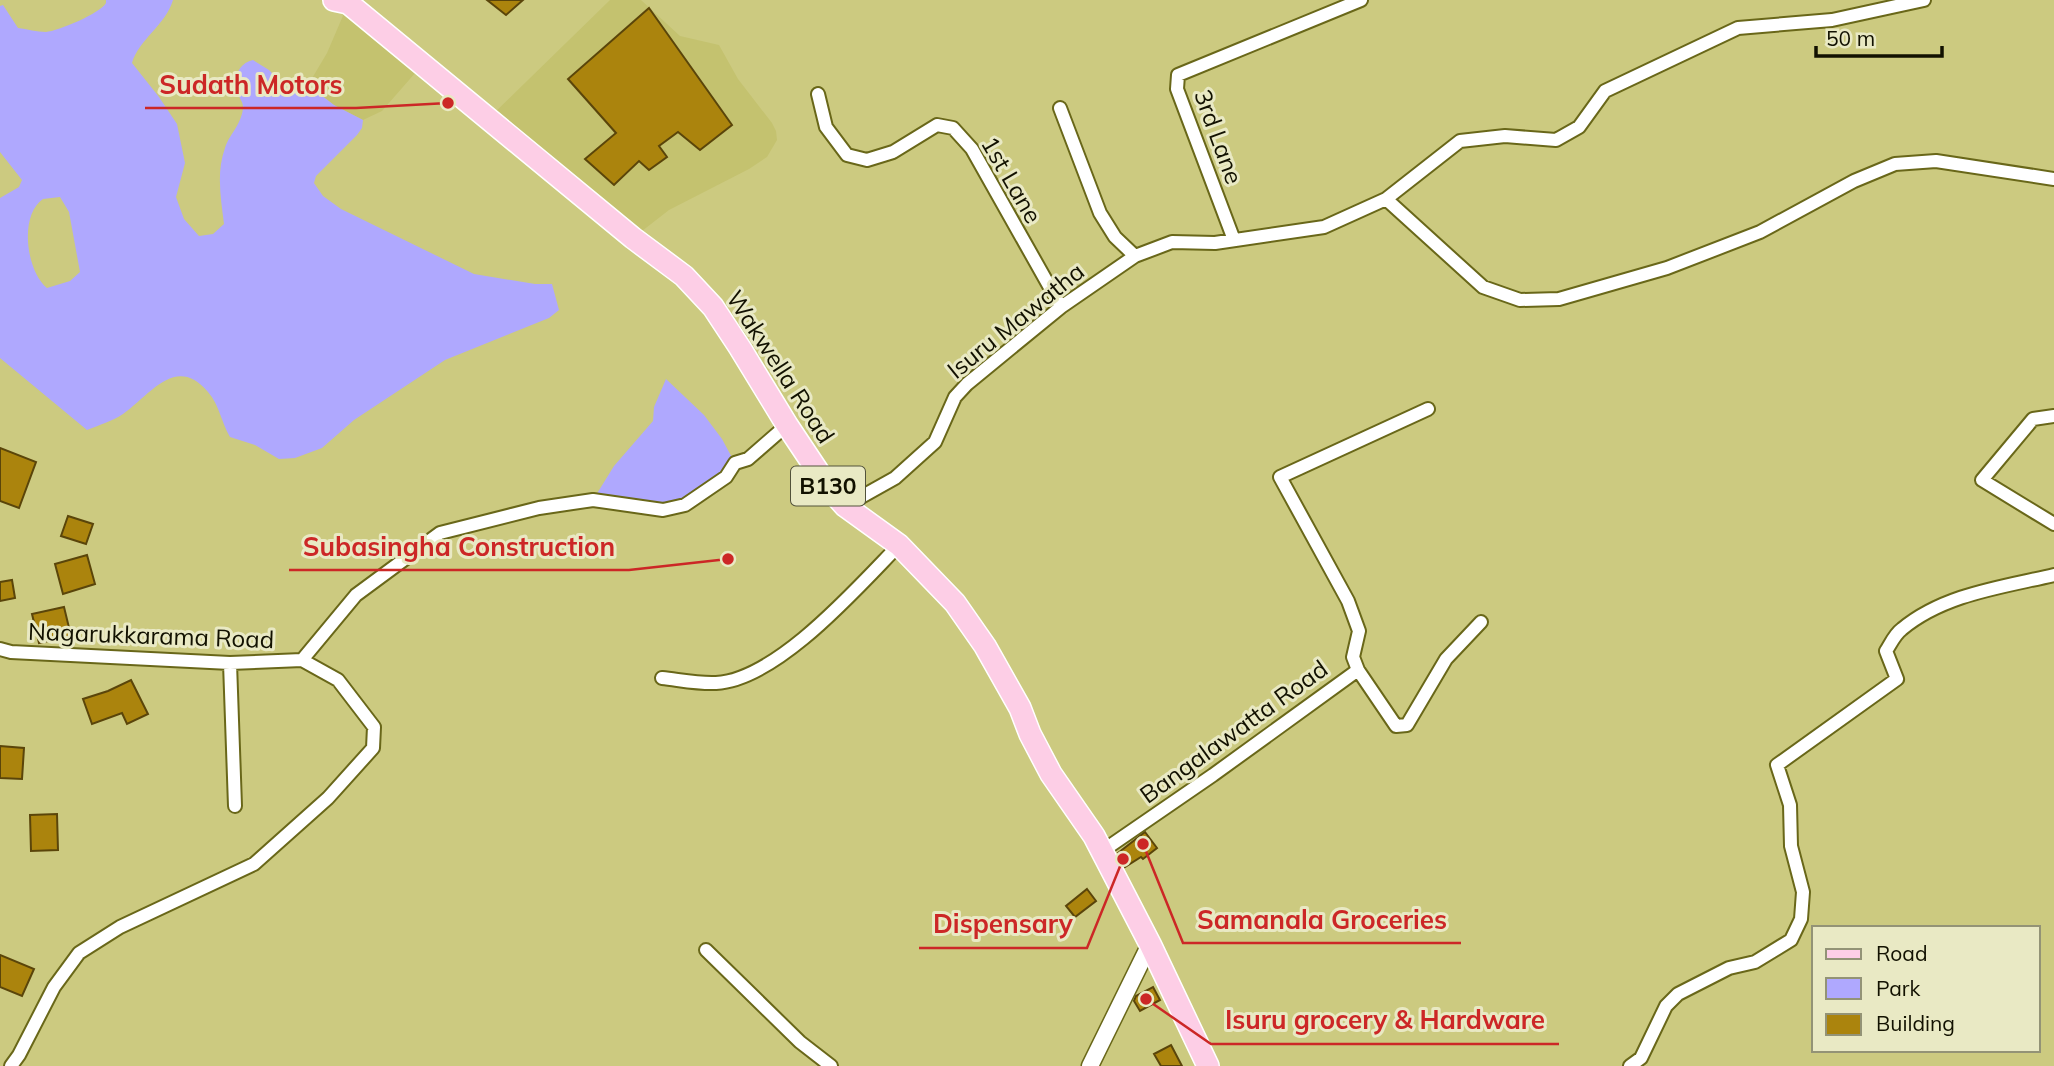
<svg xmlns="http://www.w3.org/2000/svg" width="2054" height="1066" viewBox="0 0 2054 1066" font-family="Mulish,sans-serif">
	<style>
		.built { fill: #c4c26f }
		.green { fill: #afa8fe; fill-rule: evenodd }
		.building { fill: #ab840d; stroke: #5a450a; stroke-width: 2 }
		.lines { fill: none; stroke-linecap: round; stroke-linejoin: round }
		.minor-casing { stroke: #696719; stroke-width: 16 }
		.tertiary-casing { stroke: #696719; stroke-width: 19 }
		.primary-casing { stroke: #fff; stroke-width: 24 }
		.minor { stroke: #fff; stroke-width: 12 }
		.tertiary { stroke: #fff; stroke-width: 16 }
		.primary { stroke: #fdcee6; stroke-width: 21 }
		.labels { text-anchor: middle; stroke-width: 6; stroke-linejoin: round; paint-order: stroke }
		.shield { fill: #e9e9c4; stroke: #52523b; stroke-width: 2 }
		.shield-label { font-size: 23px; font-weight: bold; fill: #121100 }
		.street-label { font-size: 24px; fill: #121100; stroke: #e9e9c4 }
		.leader { fill: none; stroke: #cc2726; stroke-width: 2.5 }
		.callout-dot { fill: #cc2726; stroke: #e9e9c4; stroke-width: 2.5 }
		.callout-label { font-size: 26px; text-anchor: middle; font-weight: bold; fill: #cc2726; stroke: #e9e9c4; stroke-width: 6; stroke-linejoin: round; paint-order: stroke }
	</style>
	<rect width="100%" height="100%" fill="#ccca80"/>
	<path class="built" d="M610,0H641L680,36L719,45L738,79L772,123L776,131L777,140L767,157L749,169L669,210L633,238L489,118Z
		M348,4L423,64L382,111L363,120L334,105L308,85L327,53Z"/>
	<path class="green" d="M106,0H173C165,26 139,39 132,63L159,97L177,124L185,163L176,197L184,219L199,236L213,234L224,224C221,199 216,173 225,148C230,133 240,127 243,109C244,101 237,96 236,89C234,74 240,63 253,60L269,70L287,88L308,85L334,105L363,120L362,128L357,135L316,176L314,183L323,196L341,209L474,274L535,284H552L559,310L549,318L445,360L354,420L322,448L295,458L279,459L255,445L230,437C221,422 220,406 208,392C176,354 151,394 123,414C113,421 99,425 87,430L0,358V198L19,187L22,180L0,152V6L3,5L18,28C27,29 37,32 46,32C58,31 101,13 106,3ZM60,197L69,212L80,272L70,281L47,288C26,271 19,215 43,199Z
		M666,379L704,415L722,439L735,463L726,477L663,510L593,500L614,466L653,421L654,407Z"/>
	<path class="building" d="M487,0H523L506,15Z
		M649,8L732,125L700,150L678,132L659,146L667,157L649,170L639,161L614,185L585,159L616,133L568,79Z
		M0,448L36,462L19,508L0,501Z
		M68,516L93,524L86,544L61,536Z
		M87,555L95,584L63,594L55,564Z
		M12,580L15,598L0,601V582Z
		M64,607L71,636L39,643L32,614Z
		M131,680L148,714L127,724L122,713L92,724L83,699L108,691Z
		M0,746L24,748L22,779L0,778Z
		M57,814L58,850L31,851L30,815Z
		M1145,832L1157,848L1143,859L1141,857L1125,867L1118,853Z
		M1087,889L1096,901L1075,917L1066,906Z
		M0,955L34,969L22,996L0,987Z
		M1153,987L1160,1000L1140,1011L1134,1001L1136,996Z
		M1171,1045L1182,1066H1161L1154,1054Z"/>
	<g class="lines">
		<g class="minor-casing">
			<path id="minor" d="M818,94L826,127L847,155L867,160L893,152L937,125L953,128L972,149L1061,307
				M1060,108L1100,213L1115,237L1135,256
				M1386,199L1483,287L1520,300L1559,299L1667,268L1760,232L1854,181L1895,164L1936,161L2054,179
				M1234,240L1177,89L1178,75L1361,0
				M2054,416L2033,419L1982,480L2054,524
				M845,506L895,478L935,442L955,397L967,384L1061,307L1135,256L1172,242L1215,243L1324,227L1386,199L1460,141L1505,136L1556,140L1579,127L1605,91L1738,28L1832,20L1924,0
				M0,649L11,652L230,663L302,660
				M230,663L235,806
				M1358,670L1396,726L1407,725L1446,659L1481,622
				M662,678C680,680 699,684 716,683C777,680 858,587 899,545
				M1101,852L1213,775L1358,670L1353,657L1359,631L1348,601L1280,477L1428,409
				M706,950L800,1042L831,1066
				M11,1066L19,1055L54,987L79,953L120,927L254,864L328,798L373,748L374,727L338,680L302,660L356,595L440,533L539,508L593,500L663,510L685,505L726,477L735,463L748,459L787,425
				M1630,1066L1641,1058L1666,1006L1678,994L1729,968L1755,962L1791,940L1801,919L1803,892L1791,846L1790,805L1777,765L1897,679L1886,651C1891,643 1895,634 1902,629C1944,594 2003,587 2054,575"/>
		</g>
		<g class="tertiary-casing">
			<path id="tertiary" d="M1090,1066L1150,944"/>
		</g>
		<g class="primary-casing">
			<path id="primary" d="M334,0L348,3L633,238L684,276L713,307L740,348L787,425L829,488L845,506L899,545L955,603L985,646L1020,708L1030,734L1051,774L1094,836L1150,944L1208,1066"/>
		</g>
		<use href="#minor" class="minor"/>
		<use href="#tertiary" class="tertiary"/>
		<use href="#primary" class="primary"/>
	</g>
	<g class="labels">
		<rect class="shield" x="791" y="466.5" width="74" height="39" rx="5"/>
		<g class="shield-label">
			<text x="828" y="494">B130</text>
		</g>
		<g class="street-label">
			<text transform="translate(1218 137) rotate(70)" y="8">3rd Lane</text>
			<text transform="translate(1011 180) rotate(60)" y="8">1st Lane</text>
			<text transform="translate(1016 321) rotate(-39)" y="8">Isuru Mawatha</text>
			<text transform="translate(780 367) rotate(57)" y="8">Wakwella Road</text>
			<text transform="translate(151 636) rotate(2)" y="8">Nagarukkarama Road</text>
			<text transform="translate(1234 732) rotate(-36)" y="8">Bangalawatta Road</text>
		</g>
	</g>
	<path class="leader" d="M448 103L356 108H145M728 559L629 570H289M1143 844L1183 943H1461M1123 859L1087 948H919M1146 999L1211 1044H1559"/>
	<g class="callout-dot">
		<circle cx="448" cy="103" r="7"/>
		<circle cx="728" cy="559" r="7"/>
		<circle cx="1143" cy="844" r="7"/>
		<circle cx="1123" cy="859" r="7"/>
		<circle cx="1146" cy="999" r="7"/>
	</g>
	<g class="callout-label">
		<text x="251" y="94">Sudath Motors</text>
		<text x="459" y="556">Subasingha Construction</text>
		<text x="1322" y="929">Samanala Groceries</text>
		<text x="1003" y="933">Dispensary</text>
		<text x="1385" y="1029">Isuru grocery &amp; Hardware</text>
	</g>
	<rect x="1812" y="926" width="228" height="126" fill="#e9e9c4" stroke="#939376" stroke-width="2"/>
	<rect x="1826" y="949" width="35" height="10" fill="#fdcee6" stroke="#939376" stroke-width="2"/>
	<text x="1876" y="961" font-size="21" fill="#121100">Road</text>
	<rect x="1826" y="978" width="35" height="21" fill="#afa8fe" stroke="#939376" stroke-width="2"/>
	<text x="1876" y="996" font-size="21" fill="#121100">Park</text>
	<rect x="1826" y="1014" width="35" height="21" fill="#ab840d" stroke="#939376" stroke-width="2"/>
	<text x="1876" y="1031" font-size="21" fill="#121100">Building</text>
	<path d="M1816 46v10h126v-10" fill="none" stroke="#121100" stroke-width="3.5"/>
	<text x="1826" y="46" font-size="21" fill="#121100" stroke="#e9e9c4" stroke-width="5" paint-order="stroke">50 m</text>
</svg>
